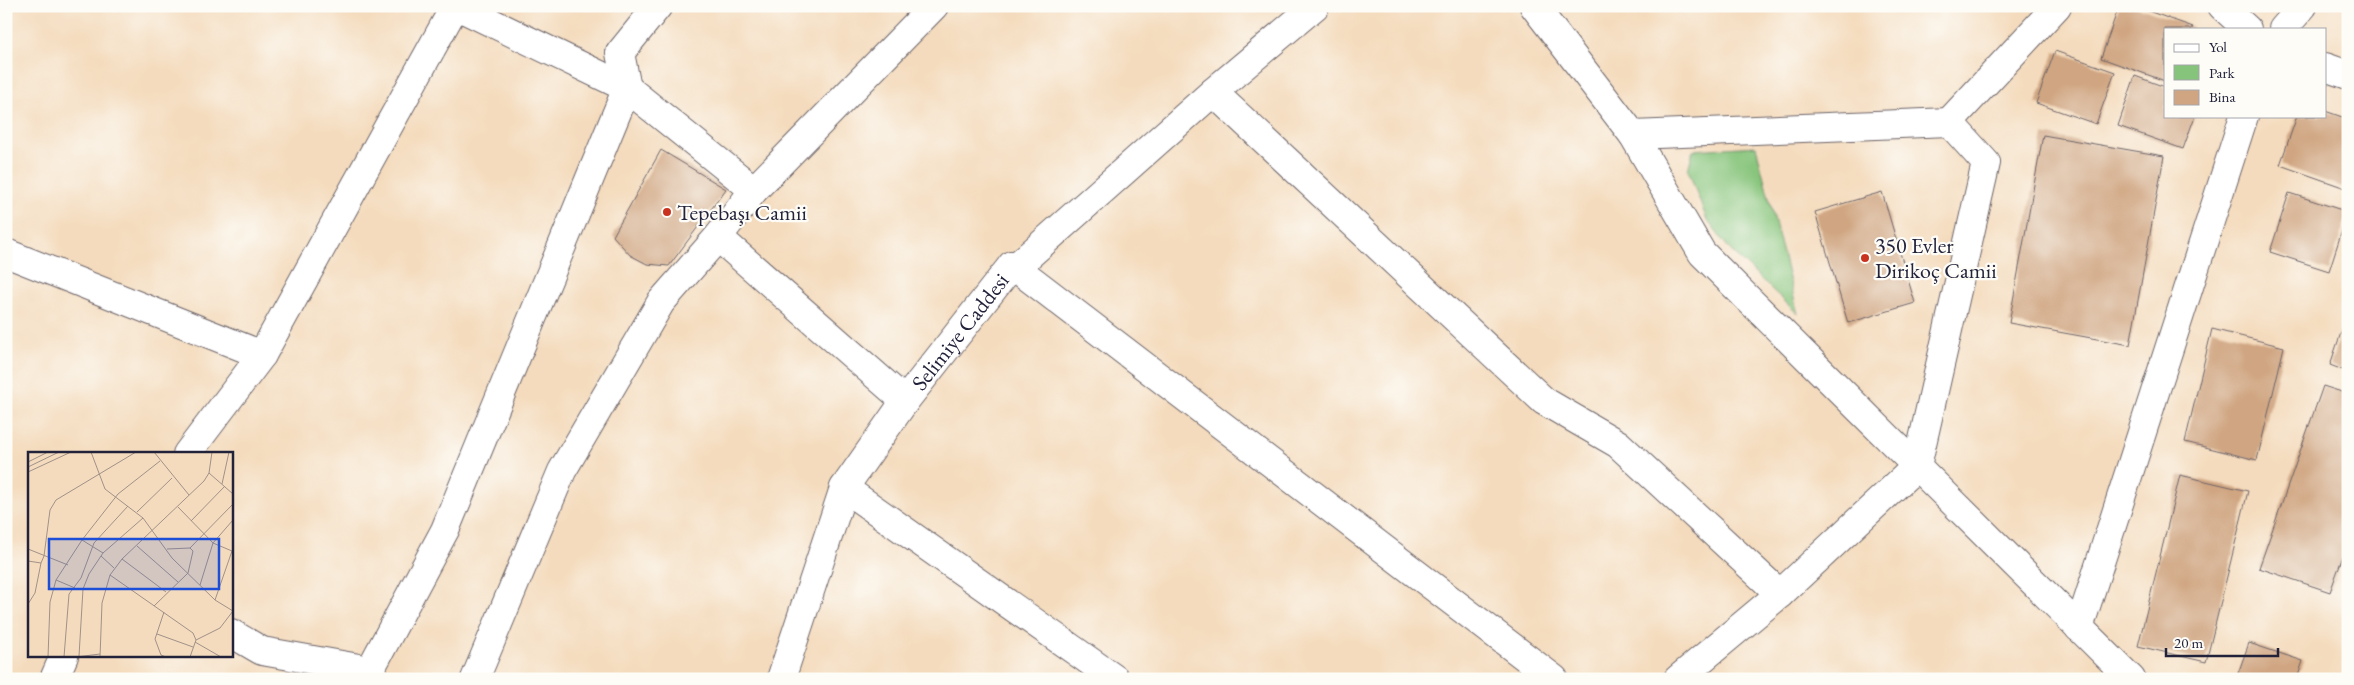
<svg xmlns="http://www.w3.org/2000/svg" width="2354" height="685" viewBox="0 0 2354 685" font-family="'EB Garamond',serif">
	<style>
		.green { fill: #87c47b; stroke: #54735b }
		.building { fill: #d0a682 }
		.lines { fill: none; stroke-linecap: round; stroke-linejoin: round }
		.minor-casing { stroke: #6c6368; stroke-width: 30 }
		.minor { stroke: #fff; stroke-width: 28 }
		.poi-dot { fill: #c8321e; stroke: #fdfcf7; stroke-width: 2 }
		.labels { text-anchor: middle; stroke-width: 4.5; stroke-linejoin: round; paint-order: stroke }
		.poi-label { font-size: 22px; fill: #22223b; stroke: #fdfcf7; text-anchor: start }
		.street-label { font-size: 22px; fill: #22223b; stroke: #fdfcf7 }
		.inset-road { fill: none; stroke: #a09189; stroke-width: 1 }
		.view { fill: #1d4ed8; fill-opacity: 0.15; stroke: #1d4ed8; stroke-width: 2.5 }
		.inset-edge { fill: none; stroke: #22223b; stroke-width: 2.5 }
	</style>
	<rect width="100%" height="100%" fill="#fdfcf7"/>
	<filter id="ink" filterUnits="userSpaceOnUse"><feTurbulence type="fractalNoise" baseFrequency=".02" numOctaves="2"/><feDisplacementMap in="SourceGraphic" scale="10" xChannelSelector="R" yChannelSelector="G"/><feConvolveMatrix kernelMatrix="1 2 1 2 8 2 1 2 1" color-interpolation-filters="sRGB"/></filter>
	<filter id="wash" filterUnits="userSpaceOnUse"><feTurbulence type="fractalNoise" baseFrequency=".0096" numOctaves="4" result="noise"/><feDisplacementMap in="SourceGraphic" scale="20" xChannelSelector="R" yChannelSelector="G"/><feGaussianBlur stdDeviation="1.12" result="paint"/><feColorMatrix in="noise" values="0 0 0 0 0 0 0 0 0 0 0 0 0 0 0 0 0 1.4 0 .05"/><feComposite in="paint" operator="in"/></filter>
	<g filter="url(#wash)">
		<rect width="100%" height="100%" fill="#f4dbbd"/>
		<path class="green" d="M1756,146L1798,314L1731,251L1707,220L1688,170L1693,150Z"/>
		<g id="blocks">
			<path class="building" d="M2119,6H2134L2193,27L2192,29H2165V81L2101,58Z
				M2055,51L2115,72L2096,124L2036,103Z
				M2135,76L2165,87V116H2195L2183,149L2118,126Z
				M2325,111L2348,119V189L2280,165L2297,116H2325Z
				M2043,135L2164,156L2130,345L2009,323Z
				M661,150L726,189L669,266L647,264L630,255L613,236Z
				M1882,192L1915,303L1848,323L1815,212Z
				M2289,193L2348,212L2329,271L2270,252Z
				M2347,315H2348V372L2330,365Z
				M2212,329L2284,347L2257,460L2185,442Z
				M2323,386L2348,394V542L2330,592L2259,568Z
				M2180,475L2248,491L2206,662L2138,646Z
				M2249,643L2303,661L2297,679H2236Z"/>
		</g>
	</g>
	<g filter="url(#ink)">
		<use href="#blocks" fill-opacity="0" stroke="#6c6368" stroke-width="1"/>
		<g class="lines">
			<g class="minor-casing">
				<g id="minor">
					<path d="M457,6L627,88L754,190"/>
					<path d="M1534,6L1633,135L1702,253L2131,679"/>
					<path d="M2222,6L2247,29"/>
					<path d="M2283,29L2303,6"/>
					<path d="M2325,67L2348,75"/>
					<path d="M1213,92L1544,401L1618,444L1780,594"/>
					<path d="M1633,135L1949,122"/>
					<path d="M718,237L905,401"/>
					<path d="M6,253L262,355"/>
					<path d="M1012,265L1554,679"/>
					<path d="M187,454L262,355L455,6"/>
					<path d="M844,488L1115,679"/>
					<path d="M2079,628L2244,116"/>
					<path d="M231,633L262,651L370,670"/>
					<path d="M54,679L64,656"/>
					<path d="M360,679L370,670L445,530L627,88L620,53L658,6"/>
					<path d="M475,679L562,471L661,302L718,237L754,190L934,6"/>
					<path id="s1" d="M781,679L844,488L905,401L1012,265L1017,266L1213,92L1315,6"/>
					<path d="M1678,679L1780,594L1917,466L1986,163L1949,122L2057,6"/>
				</g>
			</g>
			<use href="#minor" class="minor"/>
		</g>
	</g>
	<g class="poi-dot">
		<circle cx="667" cy="212" r="5"/>
		<circle cx="1865" cy="258" r="5"/>
	</g>
	<g class="labels">
		<g class="poi-label">
			<text x="677" y="220">Tepebaşı Camii</text>
			<text x="1875" y="253">350 Evler<tspan x="1875" dy="25">Dirikoç Camii</tspan></text>
		</g>
		<g class="street-label">
			<text dy="8" stroke="none"><textPath href="#s1" startOffset="396">Selimiye Caddesi</textPath></text>
		</g>
	</g>
	<g transform="translate(28 452)">
		<rect width="205" height="205" fill="#f4dbbd"/>
		<path class="inset-road" d="M63,0L77,37L115,66L144,106L187,148L205,159M126,0L161,43M0,10L20,0M0,15L31,0M0,20L43,0M181,21L205,42M194,32L201,0M150,55L185,91L204,99L187,148M109,60L144,26M163,69L197,34M54,88L75,101M109,94L150,130M0,97L40,113M139,97L162,96M73,104L86,116M94,107L138,140M0,109L13,111L16,104L22,58L28,48L108,0M82,123L165,181L168,188L162,205M28,128L47,136M172,133L185,91L205,68M0,152L7,141L13,111M126,154L160,121L165,99L162,96L205,52M136,160L127,187L133,203L138,205M129,182L165,195M168,188L192,176L205,159M167,190L193,205M51,204L55,137L61,122L75,101L115,66M20,205L22,150L28,128L54,88L90,42L132,9M36,205L41,142L53,126L66,91L100,54M48,205L72,202M72,205L74,151L82,123L94,107L176,29L181,21L184,0"/>
		<path class="view" d="M21,87H191V137H21Z"/>
		<rect width="205" height="205" class="inset-edge"/>
	</g>
	<rect width="2354" height="685" fill="none" stroke="#fdfcf7" stroke-width="25"/>
	<rect x="2164" y="28" width="162" height="90" fill="#fdfcf7" stroke="#a5a5ac"/>
	<rect x="2174" y="44" width="25" height="8" fill="#ffffff" stroke="#a5a5ac"/>
	<text x="2209" y="52" font-size="15" fill="#22223b">Yol</text>
	<rect x="2174" y="65" width="25" height="15" fill="#87c47b" stroke="#a5a5ac"/>
	<text x="2209" y="78" font-size="15" fill="#22223b">Park</text>
	<rect x="2174" y="90" width="25" height="15" fill="#d0a682" stroke="#a5a5ac"/>
	<text x="2209" y="102" font-size="15" fill="#22223b">Bina</text>
	<path d="M2166 648v8h112v-8" fill="none" stroke="#22223b" stroke-width="2.5"/>
	<text x="2174" y="648" font-size="15" fill="#22223b" stroke="#fdfcf7" stroke-width="4" paint-order="stroke">20 m</text>
</svg>
